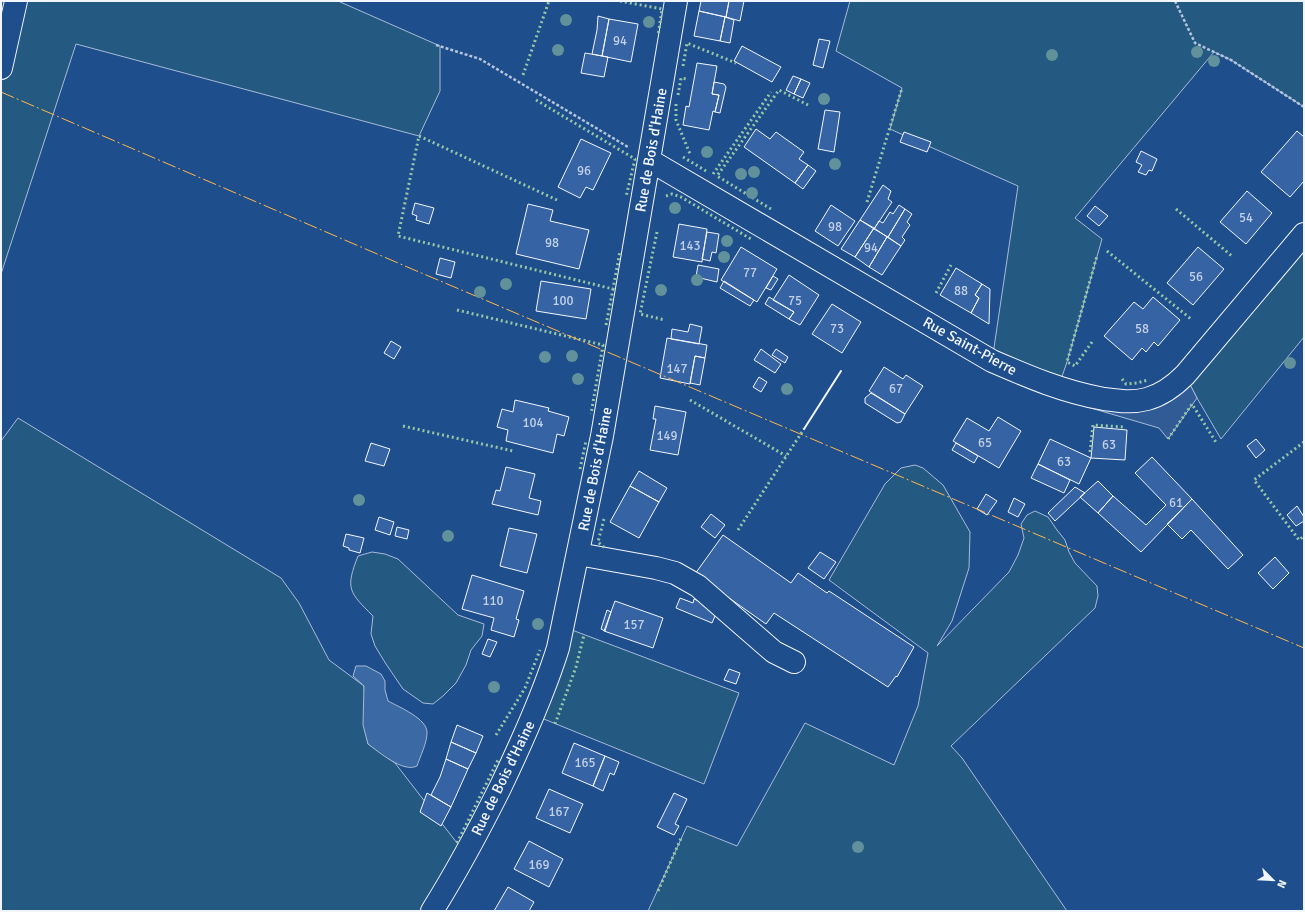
<svg xmlns="http://www.w3.org/2000/svg" width="1305" height="912" viewBox="0 0 1305 912" font-family="Signika,sans-serif">
	<style>
		.green { fill: #245a82; stroke: #a8bbd7 }
		.parking { fill: #305b95; stroke: #a8bbd7 }
		.water { fill: #3b69a3; stroke: #a8bbd7 }
		.building { fill: #3563a3; stroke: #f2f6ff }
		.lines { fill: none; stroke-linecap: round; stroke-linejoin: round }
		.minor-casing { stroke: #f2f6ff; stroke-width: 24 }
		.path { stroke: #b3c4dc; stroke-width: 2.5; stroke-dasharray: 3 2; stroke-linecap: butt }
		.minor { stroke: #1f4e8c; stroke-width: 22 }
		.hedge { stroke: #97c8a6; stroke-width: 3; stroke-dasharray: 2 3; stroke-linecap: butt }
		.wall { stroke: #f2f6ff; stroke-width: 2 }
		.power { stroke: #ffb74d; stroke-width: 1; stroke-dasharray: 14 3 2 3; stroke-linecap: butt }
		.tree { fill: #61919a }
		.labels { text-anchor: middle; stroke-width: 3; stroke-linejoin: round; paint-order: stroke }
		.number-label { font-size: 13px; fill: #c3d1e8 }
		.street-label { font-size: 15px; fill: #f2f6ff; stroke: #1f4e8c }
	</style>
	<rect width="100%" height="100%" fill="#1f4e8c"/>
	<path class="green" d="M1,1H338L440,46V91L419,136L76,44L1,274Z
		M850,1H1304V107L1231,60L1214,52L1075,218L1102,239L1067,362L1058,388L992,361L1018,186L890,129L902,88L836,51Z
		M1304,234V337L1221,439L1197,398L1185,375Z
		M18,418L281,578L299,603L329,660L364,686L368,744L395,763L457,843L468,850L432,911H1V441Z
		M915,465L923,468L943,485L970,532L969,568L952,621L937,646L1009,572L1018,555L1024,538L1021,524L1027,515L1035,511L1048,517L1057,530L1065,540L1069,552L1075,563L1097,586L1098,596L1095,608L951,746L962,758L1067,911H648L687,826L737,846L805,723L894,765L918,706L928,653L829,580L885,484L901,468Z
		M372,552L385,554L398,559L458,615L484,624L482,636L471,650L466,665L456,683L443,696L433,704L423,703L403,689L386,664L375,646L371,634L373,616C349,592 345,589 358,556Z
		M564,627L739,693L704,784L534,715Z"/>
	<path class="parking" d="M1185,375L1197,398L1168,439L1159,428L1084,406V395L1119,401Z"/>
	<path class="water" d="M356,666H366L381,674L385,681V690L388,701C399,707 428,719 427,733C427,743 420,757 417,766C403,773 379,752 368,744L363,725L364,686L353,676Z"/>
	<path class="building" d="M701,1H729L726,17L699,11Z
		M729,1H744L740,21L726,17Z
		M699,11L725,17L720,41L694,36Z
		M598,16L609,19L602,56L592,54L597,30Z
		M725,17L734,20L730,43L720,41Z
		M609,19L638,24L631,62L602,56Z
		M819,39L830,41L823,68L813,65Z
		M742,46L781,67L772,82L734,61Z
		M585,53L608,57L604,77L581,73Z
		M697,63L717,66L712,94L719,95L715,112L713,111L709,130L683,125L686,106L689,107Z
		M793,76L801,79L794,94L786,90Z
		M801,79L810,83L803,98L794,94Z
		M714,82L724,84L726,87L720,113L715,112L719,95L712,94Z
		M825,110L840,112L834,152L818,149Z
		M756,129L770,139L776,132L804,152L799,159L808,165L795,183L744,147Z
		M1297,131L1304,137V181L1290,197L1261,172Z
		M904,132L931,142L927,152L900,142Z
		M581,139L611,153L593,190L586,187L580,198L558,187Z
		M1141,151L1157,159L1152,171L1149,170L1146,175L1138,172L1142,165L1136,162Z
		M808,165L816,171L803,189L795,183Z
		M883,185L891,191L888,199L892,202L874,229L860,220Z
		M1247,191L1272,213L1246,244L1220,222Z
		M415,203L434,208L429,224L416,220L417,216L412,214Z
		M528,204L553,210L550,221L589,230L579,269L516,254Z
		M831,205L855,221L838,246L815,231Z
		M899,205L905,209L888,237L874,229L879,221L883,223L890,212L893,214Z
		M1095,206L1108,216L1099,226L1087,216Z
		M905,209L912,214L907,222L910,225L902,237L905,240L901,246L888,237Z
		M860,220L874,228L855,257L841,249Z
		M679,224L707,229L702,262L673,257Z
		M874,228L887,237L869,267L855,257Z
		M707,232L719,234L716,253L712,252L710,261L702,259Z
		M887,237L901,246L882,275L869,267Z
		M741,247L777,269L757,302L721,280Z
		M1198,247L1224,269L1193,305L1167,283Z
		M440,258L455,262L451,278L436,274Z
		M698,265L719,269L717,282L696,277Z
		M956,268L982,284L975,295L979,298L971,313L940,295Z
		M789,275L819,295L800,325L789,319L794,312L773,300Z
		M773,276L778,279L771,290L766,288Z
		M541,281L591,289L586,319L536,311Z
		M724,281L754,300L750,306L720,288Z
		M982,284L990,289L989,324L971,313L979,298L975,295Z
		M769,297L794,312L789,319L765,304Z
		M1153,297L1180,320L1158,346L1154,342L1146,352L1142,348L1132,360L1104,336L1134,302L1143,309Z
		M832,304L861,322L842,353L812,334Z
		M690,324L702,327L699,344L671,339L672,329L688,332Z
		M667,338L707,345L705,358L695,356L690,384L660,378Z
		M391,341L401,347L394,359L384,353Z
		M761,349L781,364L775,373L754,360Z
		M776,349L788,357L785,363L772,355Z
		M695,356L705,358L700,385L690,383Z
		M884,367L903,379L906,375L923,386L905,414L869,391Z
		M759,377L767,382L761,392L753,387Z
		M871,393L905,414L901,422L897,423L865,403V398Z
		M515,400L549,408L548,411L569,417L564,436L557,434L553,453L506,441L508,430L497,427L502,409L513,412Z
		M655,406L686,412L678,455L650,450L656,419H653Z
		M998,417L1021,431L999,468L953,441L967,418L989,431Z
		M1094,427L1127,430L1125,460L1091,458Z
		M1050,439L1091,458L1079,484L1038,464Z
		M1256,439L1265,450L1256,458L1247,446Z
		M371,443L390,449L384,466L365,461Z
		M956,443L978,456L974,463L952,450Z
		M1152,457L1192,499L1141,552L1098,513L1113,496L1146,525L1166,505L1135,473Z
		M1038,464L1070,480L1064,493L1031,478Z
		M506,467L535,474L529,498L541,501L538,515L492,504L496,490L500,491Z
		M639,471L667,488L659,502L630,486Z
		M1098,481L1113,496L1098,513L1080,497Z
		M630,486L659,502L639,538L610,522Z
		M1075,487L1085,493L1055,521L1048,513Z
		M986,494L997,501L987,515L977,509Z
		M1014,498L1025,504L1018,517L1008,512Z
		M1192,499L1243,555L1228,569L1191,530L1182,539L1167,524Z
		M1297,506L1304,517V521L1296,526L1287,515Z
		M711,514L725,525L715,538L701,527Z
		M379,517L394,522L390,535L375,530Z
		M397,527L409,530L407,539L395,536Z
		M509,528L537,534L527,573L500,566Z
		M346,534L364,538L360,553L349,550V548L343,546Z
		M723,535L791,583L798,573L827,593L829,591L914,647L897,677L896,676L888,687L774,613L766,624L695,574Z
		M820,552L836,562L824,579L808,568Z
		M1275,557L1289,573L1273,589L1258,573Z
		M472,575L524,591L516,619L519,620L514,637L491,630L494,618L462,609Z
		M680,598L693,603L694,599L718,609L712,623L676,608Z
		M615,601L663,618L653,648L604,631Z
		M607,610L611,612L605,631L601,629Z
		M488,639L497,642L490,657L482,654Z
		M729,669L740,673L736,684L724,680Z
		M457,725L483,736L476,753L451,742Z
		M451,742L476,753L468,769L446,759Z
		M574,743L605,756L593,786L562,773Z
		M605,756L619,762L614,775L610,773L603,791L593,786Z
		M446,759L468,769L451,807L431,795L440,777Z
		M549,789L583,804L570,833L536,818Z
		M427,793L451,807L441,826L420,812Z
		M674,793L687,799L675,824L679,826L674,835L657,827Z
		M529,841L563,859L549,887L514,869Z
		M508,887L534,902L529,911H494Z"/>
	<g class="lines">
		<g class="minor-casing">
			<path id="minor" d="M1,68L16,1
				M649,160L992,361C1029,377 1064,392 1104,399C1119,401 1132,403 1147,399C1162,395 1174,386 1185,375L1304,234
				M578,554L656,568L675,573L698,586L774,652L794,662
				M432,911C457,871 479,830 500,788C522,742 543,696 558,648L602,436L676,1"/>
		</g>
		<path class="path" d="M1175,1L1195,43L1231,60L1304,107
			M436,45L480,59L628,147"/>
		<use href="#minor" class="minor"/>
		<path class="hedge" d="M620,1L662,9L658,36
			M683,66L687,43L736,63
			M523,75L549,1
			M678,95L681,78L687,79
			M536,100L635,159L626,197
			M676,104V120L690,154
			M683,157L706,171
			M713,174L771,92
			M666,196L672,194L681,197L751,239
			M557,200L419,136L398,236L613,289L620,251
			M867,202L902,88
			M771,209L717,176L779,90L808,105
			M1176,209L1233,257
			M657,232L640,314L665,320
			M1107,251L1191,319
			M936,293L951,265
			M457,310L603,345L591,414
			M606,325L613,289
			M1092,342L1075,366L1067,362L1097,256
			M1122,379L1126,384L1137,383L1148,380
			M690,400L786,456
			M403,426L513,451
			M1168,439L1192,404L1217,444
			M1304,442L1254,480L1299,540L1304,536
			M1090,452L1093,425L1123,427
			M580,469L586,441
			M604,519L598,542L606,549
			M738,530L804,429
			M555,724L576,667L584,635
			M496,735L525,688L540,650
			M457,843L499,758
			M658,891L682,836"/>
		<path class="wall" d="M804,429L841,371"/>
		<path class="power" d="M1,92L412,269L1304,648"/>
	</g>
	<g class="tree">
		<circle cx="566" cy="20" r="6"/>
		<circle cx="649" cy="22" r="6"/>
		<circle cx="558" cy="50" r="6"/>
		<circle cx="1197" cy="52" r="6"/>
		<circle cx="1052" cy="55" r="6"/>
		<circle cx="1214" cy="61" r="6"/>
		<circle cx="824" cy="99" r="6"/>
		<circle cx="707" cy="152" r="6"/>
		<circle cx="835" cy="164" r="6"/>
		<circle cx="754" cy="172" r="6"/>
		<circle cx="741" cy="174" r="6"/>
		<circle cx="752" cy="193" r="6"/>
		<circle cx="675" cy="208" r="6"/>
		<circle cx="727" cy="241" r="6"/>
		<circle cx="724" cy="257" r="6"/>
		<circle cx="697" cy="280" r="6"/>
		<circle cx="506" cy="284" r="6"/>
		<circle cx="661" cy="290" r="6"/>
		<circle cx="480" cy="292" r="6"/>
		<circle cx="572" cy="356" r="6"/>
		<circle cx="545" cy="357" r="6"/>
		<circle cx="1290" cy="363" r="6"/>
		<circle cx="578" cy="379" r="6"/>
		<circle cx="787" cy="389" r="6"/>
		<circle cx="359" cy="500" r="6"/>
		<circle cx="448" cy="536" r="6"/>
		<circle cx="538" cy="624" r="6"/>
		<circle cx="494" cy="687" r="6"/>
		<circle cx="858" cy="847" r="6"/>
	</g>
	<g class="labels">
		<g class="number-label">
			<text x="620" y="45">94</text>
			<text x="584" y="175">96</text>
			<text x="1246" y="222">54</text>
			<text x="835" y="231">98</text>
			<text x="552" y="247">98</text>
			<text x="690" y="250">143</text>
			<text x="871" y="252">94</text>
			<text x="750" y="277">77</text>
			<text x="1196" y="281">56</text>
			<text x="961" y="295">88</text>
			<text x="563" y="305">100</text>
			<text x="795" y="305">75</text>
			<text x="837" y="333">73</text>
			<text x="1142" y="333">58</text>
			<text x="677" y="373">147</text>
			<text x="896" y="393">67</text>
			<text x="533" y="427">104</text>
			<text x="667" y="440">149</text>
			<text x="985" y="447">65</text>
			<text x="1109" y="449">63</text>
			<text x="1064" y="466">63</text>
			<text x="1176" y="507">61</text>
			<text x="493" y="605">110</text>
			<text x="634" y="629">157</text>
			<text x="585" y="767">165</text>
			<text x="559" y="816">167</text>
			<text x="539" y="869">169</text>
		</g>
		<g class="street-label">
			<text transform="translate(651 150) rotate(-80)" y="5">Rue de Bois d'Haine</text>
			<text transform="translate(970 346) rotate(29)" y="5">Rue Saint-Pierre</text>
			<text transform="translate(595 469) rotate(-79)" y="5">Rue de Bois d'Haine</text>
			<text transform="translate(503 778) rotate(-64)" y="5">Rue de Bois d'Haine</text>
		</g>
	</g>
	<rect width="1305" height="912" fill="none" stroke="#f2f6ff" stroke-width="4"/>
	<g transform="translate(1273 880) rotate(114)" stroke="#1f4e8c" stroke-width="3" paint-order="stroke">
	<path d="M0-3L7 15L0 10L-7 15Z" fill="#f2f6ff"/>
	<text y="-6" font-size="11" font-weight="bold" text-anchor="middle" fill="#f2f6ff">N</text>
	</g>
</svg>
